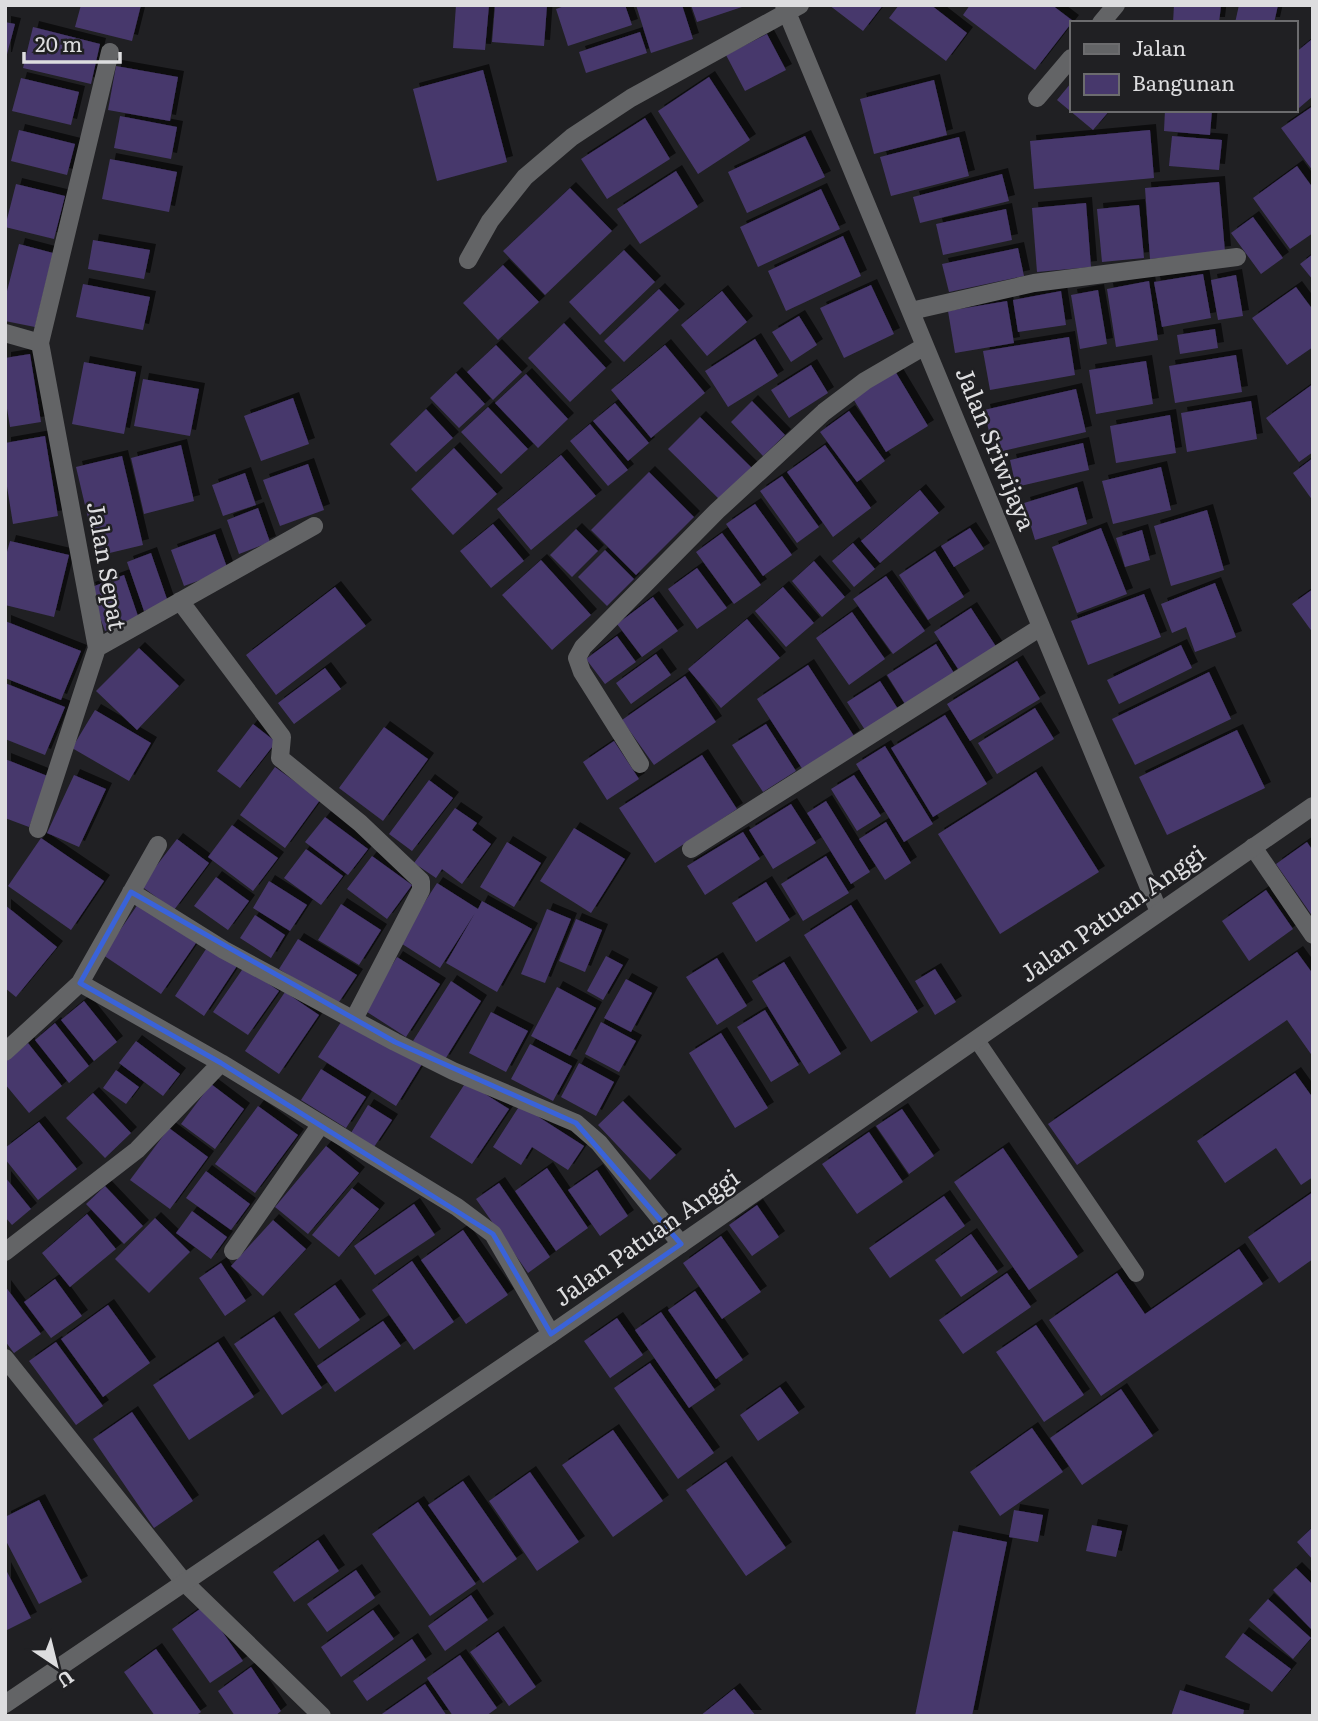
<svg xmlns="http://www.w3.org/2000/svg" width="1318" height="1721" viewBox="0 0 1318 1721" font-family="Literata,serif">
	<style>
		.building { fill: #47386c; filter: url(#shadow) }
		.lines { fill: none; stroke-linecap: round; stroke-linejoin: round }
		.service { stroke: #636466; stroke-width: 16 }
		.minor { stroke: #636466; stroke-width: 18 }
		.tertiary { stroke: #636466; stroke-width: 18 }
		.marked { fill: none; stroke: #3a63d9; stroke-width: 5; stroke-linejoin: round }
		.labels { text-anchor: middle; stroke-width: 5; stroke-linejoin: round; paint-order: stroke }
		.street-label { font-size: 24px; fill: #dddddf; stroke: #202023 }
	</style>
	<defs>
		<filter id="shadow"><feDropShadow dx="6" dy="-6" stdDeviation="0" flood-color="#0009"/></filter>
	</defs>
	<rect width="100%" height="100%" fill="#202023"/>
	<path class="building" d="M81,5H141L132,41L75,27Z
		M456,5H489L485,50L453,48Z
		M495,5H547L544,46L492,42Z
		M567,5H625L632,25L568,46L556,9Z
		M636,5H682L693,39L651,53Z
		M691,5H745V6L697,22Z
		M829,5H883L863,31Z
		M899,5H931L967,33L946,61L889,18Z
		M970,5H1052L1073,21L1035,70L963,15Z
		M1174,5H1221L1219,23H1173Z
		M1239,5H1278L1274,23H1235Z
		M5,22L15,24L6,58H5Z
		M33,27L100,44L91,84L23,68Z
		M640,32L647,53L586,73L579,52Z
		M767,34L786,70L745,91L726,55Z
		M1311,40L1313,96L1299,108L1295,103V53Z
		M116,66L178,77L170,121L108,110Z
		M483,70L507,162L437,181L413,89Z
		M709,77L750,140L698,174L658,111Z
		M21,78L79,92L71,125L12,111Z
		M934,80L947,135L874,154L860,99Z
		M1071,83V110H1110L1093,130L1057,100Z
		M1313,106V171L1281,128Z
		M1165,110H1212L1210,135L1164,131Z
		M120,116L177,127L171,159L114,148Z
		M645,118L670,159L607,199L581,159Z
		M19,130L75,144L67,175L11,161Z
		M1150,130L1154,178L1034,189L1030,141Z
		M805,136L825,177L747,213L728,172Z
		M1172,136L1222,140L1219,170L1169,166Z
		M959,137L969,176L891,196L880,157Z
		M110,159L177,172L169,212L102,199Z
		M1297,166L1313,188V233L1290,249L1253,198Z
		M676,171L698,207L640,244L617,209Z
		M1002,174L1009,201L920,223L913,197Z
		M1219,182L1225,252L1150,259L1145,188Z
		M16,184L65,196L54,239L5,227Z
		M570,188L612,231L545,295L503,251Z
		M821,189L840,229L758,267L740,227Z
		M1086,203L1091,267L1037,272L1032,208Z
		M1139,205L1144,258L1102,262L1097,209Z
		M1006,209L1012,240L943,255L936,224Z
		M1253,217L1283,258L1261,274L1231,233Z
		M843,236L861,276L786,311L768,271Z
		M93,240L150,250L144,279L88,269Z
		M19,244L53,253L35,327L5,321V299Z
		M1018,248L1024,276L949,292L942,264Z
		M624,250L655,282L600,335L569,302Z
		M1313,254V280L1300,264Z
		M503,265L539,302L498,340L463,303Z
		M1203,274L1211,318L1162,327L1154,282Z
		M1236,275L1243,316L1218,320L1211,280Z
		M1149,281L1158,340L1116,347L1107,289Z
		M83,284L150,297L143,330L76,317Z
		M871,285L894,334L844,358L820,308Z
		M1296,287L1313,310V347L1287,365L1252,318Z
		M659,289L679,310L624,362L604,341Z
		M1098,290L1107,344L1080,349L1071,295Z
		M722,291L747,322L707,356L681,325Z
		M1061,291L1066,325L1018,332L1013,300Z
		M1007,301L1014,343L955,353L948,311Z
		M799,316L817,345L791,362L772,332Z
		M564,323L606,368L570,402L528,358Z
		M1215,329L1218,348L1180,354L1177,335Z
		M1069,337L1075,375L990,390L983,351Z
		M755,339L778,376L728,407L705,371Z
		M496,345L522,372L493,400L467,372Z
		M665,345L705,393L651,438L611,390Z
		M30,354L41,422L10,427L5,396V358Z
		M1236,355L1242,392L1175,403L1169,366Z
		M1146,361L1153,404L1096,414L1089,370Z
		M84,362L136,372L124,434L72,424Z
		M811,365L828,393L789,418L771,390Z
		M895,371L928,426L886,452L852,397Z
		M456,373L485,404L459,428L430,398Z
		M526,374L568,419L538,448L495,403Z
		M143,379L199,389L190,436L134,426Z
		M1313,384V452L1299,462L1266,418Z
		M1076,389L1086,432L994,453L984,410Z
		M293,398L309,444L261,461L244,416Z
		M752,401L785,435L763,456L731,422Z
		M1251,401L1257,439L1187,452L1181,413Z
		M615,403L649,443L628,461L593,421Z
		M488,407L528,449L501,474L461,432Z
		M426,409L453,438L416,472L390,444Z
		M849,411L885,461L857,482L820,432Z
		M1170,415L1176,453L1116,463L1110,426Z
		M700,417L753,469L721,501L668,449Z
		M590,424L628,470L608,486L570,441Z
		M45,436L58,516L13,524L5,474V443Z
		M1083,443L1089,470L1016,487L1010,460Z
		M181,445L194,501L144,514L131,458Z
		M825,445L871,508L833,537L787,472Z
		M454,448L497,494L453,535L411,489Z
		M561,455L596,496L531,550L497,509Z
		M122,456L143,545L97,556L76,467Z
		M1313,458V501L1293,473Z
		M308,464L324,510L280,526L263,480Z
		M1161,467L1171,510L1113,524L1102,481Z
		M649,472L694,517L636,575L591,530Z
		M245,473L256,505L223,516L212,485Z
		M782,476L819,527L797,543L760,491Z
		M1077,487L1087,524L1035,540L1024,503Z
		M920,490L939,513L880,563L861,541Z
		M755,504L792,555L763,576L726,524Z
		M258,508L270,542L239,554L227,520Z
		M1207,510L1224,570L1171,586L1154,526Z
		M493,524L524,561L491,588L460,551Z
		M970,528L984,549L954,567L941,546Z
		M1101,528L1127,594L1077,613L1052,547Z
		M576,529L598,551L572,577L550,555Z
		M1142,530L1150,560L1125,567L1116,538Z
		M722,533L761,585L734,604L696,552Z
		M215,534L228,570L184,586L171,550Z
		M10,541L69,555L54,617L5,605V559Z
		M853,543L875,569L854,587L832,561Z
		M605,550L634,579L607,606L578,577Z
		M935,551L964,597L928,620L899,575Z
		M151,553L168,602L144,611L127,562Z
		M541,560L591,615L552,650L502,595Z
		M814,561L845,597L822,617L792,581Z
		M697,568L727,608L697,629L668,589Z
		M124,575L139,619L105,631L89,588Z
		M886,576L925,631L893,654L853,599Z
		M1215,583L1236,637L1195,652L1186,627L1172,633L1161,604Z
		M335,587L366,626L276,695L246,655Z
		M783,587L814,623L786,647L755,611Z
		M1313,589V633L1292,604Z
		M1144,594L1161,637L1088,665L1071,621Z
		M653,597L678,631L642,657L617,624Z
		M971,608L997,648L960,672L934,632Z
		M852,612L885,659L849,685L816,638Z
		M747,619L780,658L721,708L688,669Z
		M5,621L81,651L61,700L5,678Z
		M617,636L636,662L605,684L586,659Z
		M936,644L954,673L905,704L887,675Z
		M1181,645L1192,668L1119,704L1107,680Z
		M139,648L179,686L137,730L96,691Z
		M656,654L671,675L631,704L616,683Z
		M1017,661L1040,699L970,741L947,704Z
		M808,665L854,736L803,770L757,699Z
		M325,668L341,689L294,724L278,703Z
		M1209,672L1231,719L1135,765L1112,719Z
		M685,676L716,722L654,765L622,720Z
		M880,681L898,709L865,730L847,702Z
		M5,683L65,707L45,755L5,739Z
		M1035,708L1054,739L997,774L978,743Z
		M95,710L151,743L129,781L72,748Z
		M945,715L987,784L933,817L891,748Z
		M253,724L276,742L240,788L217,771Z
		M766,724L796,771L763,792L732,745Z
		M384,727L428,759L383,821L339,788Z
		M1237,730L1265,788L1167,835L1139,777Z
		M614,741L639,779L607,800L583,762Z
		M885,746L933,824L904,842L856,764Z
		M702,755L737,809L655,863L619,808Z
		M5,759L50,777L29,827L5,818Z
		M275,767L320,800L285,848L240,815Z
		M1036,772L1099,872L1000,934L938,834Z
		M74,775L106,789L79,847L47,833Z
		M854,775L881,816L857,831L831,789Z
		M429,780L453,798L412,851L389,834Z
		M826,801L870,872L851,884L807,813Z
		M791,804L816,843L773,869L749,830Z
		M455,808L477,823L472,830L491,844L462,884L442,869L436,878L414,863Z
		M325,817L368,849L348,875L305,842Z
		M886,822L911,863L885,880L859,839Z
		M232,825L278,858L253,891L208,857Z
		M574,828L625,859L591,913L540,881Z
		M743,832L760,859L705,895L687,866Z
		M41,838L104,881L71,930L8,886Z
		M177,839L209,863L174,910L141,886Z
		M507,842L541,863L514,907L480,887Z
		M1307,842L1313,851V917L1276,864Z
		M306,849L343,876L321,905L284,878Z
		M372,856L412,885L387,919L347,889Z
		M826,856L849,893L803,921L781,884Z
		M216,877L249,901L228,930L194,906Z
		M269,881L307,905L290,931L253,908Z
		M766,882L790,920L756,942L732,903Z
		M437,883L478,909L482,901L532,929L497,992L446,963L475,913L440,968L399,942Z
		M1266,890L1293,929L1249,961L1222,921Z
		M138,904L196,943L161,994L103,955Z
		M341,904L381,930L359,965L318,940Z
		M5,905L57,947L16,997L5,988Z
		M851,905L918,1012L871,1042L804,935Z
		M547,909L571,919L545,983L521,974Z
		M255,915L285,935L271,958L240,938Z
		M576,919L602,930L585,972L559,961Z
		M298,939L357,975L337,1005L279,969Z
		M208,946L237,966L204,1016L175,996Z
		M1297,952L1313,974V1057L1287,1020L1077,1165L1048,1124Z
		M606,956L623,965L603,1000L587,991Z
		M397,957L440,984L406,1037L364,1010Z
		M717,958L747,1006L717,1025L686,977Z
		M784,962L841,1054L809,1074L752,981Z
		M244,967L279,991L248,1035L213,1012Z
		M935,969L956,1002L935,1015L915,981Z
		M626,979L652,993L631,1032L604,1018Z
		M451,981L481,1001L444,1061L413,1041Z
		M557,987L596,1008L570,1056L531,1036Z
		M285,992L319,1015L279,1074L245,1051Z
		M84,1001L117,1042L94,1061L61,1020Z
		M765,1010L799,1065L771,1082L737,1027Z
		M491,1012L528,1031L506,1072L469,1053Z
		M345,1016L422,1064L396,1106L318,1057Z
		M601,1022L636,1041L619,1072L585,1054Z
		M55,1023L89,1066L69,1083L35,1040Z
		M721,1033L768,1108L735,1128L689,1053Z
		M136,1041L180,1074L163,1096L119,1063Z
		M28,1043L62,1086L29,1113L5,1084V1062Z
		M530,1044L572,1066L553,1101L511,1079Z
		M579,1063L614,1082L596,1116L561,1097Z
		M321,1069L366,1097L346,1128L301,1100Z
		M116,1070L139,1087L126,1104L103,1088Z
		M1295,1073L1313,1098V1177L1301,1185L1276,1148L1225,1183L1197,1141Z
		M466,1082L509,1109L472,1164L430,1137Z
		M211,1084L244,1109L215,1149L181,1124Z
		M93,1093L131,1133L105,1158L66,1118Z
		M623,1101L676,1155L650,1180L598,1125Z
		M368,1105L392,1120L374,1147L351,1133Z
		M520,1105L584,1146L568,1170L532,1147L521,1165L493,1147Z
		M258,1106L298,1135L255,1193L215,1164Z
		M902,1109L934,1156L909,1174L876,1126Z
		M39,1122L77,1169L38,1200L5,1159V1148Z
		M169,1128L208,1157L170,1209L130,1180Z
		M869,1132L903,1182L857,1214L822,1164Z
		M326,1146L359,1173L308,1234L275,1207Z
		M1003,1148L1078,1257L1029,1290L954,1182Z
		M547,1168L588,1228L556,1251L515,1191Z
		M597,1170L628,1216L600,1236L568,1190Z
		M206,1171L250,1204L231,1230L186,1198Z
		M5,1177L31,1209L12,1225L5,1217Z
		M499,1183L550,1257L528,1273L476,1199Z
		M105,1186L143,1226L124,1244L86,1204Z
		M352,1188L379,1209L339,1257L312,1235Z
		M1313,1192V1259L1279,1283L1248,1237Z
		M944,1196L965,1226L890,1278L869,1248Z
		M414,1204L435,1235L375,1275L354,1246Z
		M757,1205L779,1237L752,1256L729,1225Z
		M192,1211L227,1237L211,1259L176,1233Z
		M87,1214L116,1249L70,1287L42,1253Z
		M155,1218L190,1252L149,1293L115,1259Z
		M273,1220L306,1249L263,1296L231,1266Z
		M463,1230L508,1295L466,1324L421,1260Z
		M971,1234L998,1272L961,1297L935,1260Z
		M721,1236L761,1292L722,1319L683,1263Z
		M1239,1249L1263,1284L1101,1396L1049,1320L1117,1273L1145,1314Z
		M412,1261L454,1322L414,1350L372,1290Z
		M221,1263L246,1301L225,1316L199,1278Z
		M1007,1273L1031,1307L963,1354L939,1320Z
		M55,1279L82,1316L51,1338L24,1302Z
		M335,1285L360,1320L319,1349L294,1314Z
		M5,1286L41,1334L14,1353L5,1341Z
		M695,1291L743,1360L716,1379L668,1310Z
		M108,1305L150,1363L103,1397L61,1339Z
		M661,1312L715,1390L689,1408L635,1330Z
		M274,1317L322,1388L282,1415L234,1344Z
		M617,1318L643,1355L610,1378L584,1341Z
		M383,1321L401,1346L335,1392L317,1366Z
		M1036,1325L1084,1395L1044,1422L996,1352Z
		M56,1342L103,1406L76,1425L29,1361Z
		M218,1342L254,1397L189,1440L153,1385Z
		M650,1363L714,1453L678,1479L614,1388Z
		M780,1387L799,1413L758,1441L740,1415Z
		M1121,1389L1153,1436L1082,1485L1050,1438Z
		M132,1412L193,1501L154,1528L93,1439Z
		M1032,1428L1063,1472L1000,1516L970,1472Z
		M613,1430L663,1501L613,1537L562,1465Z
		M726,1462L786,1548L746,1576L686,1490Z
		M530,1472L579,1542L537,1571L489,1501Z
		M463,1481L517,1559L483,1583L428,1505Z
		M39,1500L82,1582L39,1604L5,1539V1517Z
		M418,1502L476,1584L430,1616L372,1534Z
		M1014,1510L1043,1515L1038,1542L1009,1537Z
		M1092,1525L1122,1531L1116,1557L1086,1551Z
		M1313,1527V1560L1297,1542Z
		M953,1531L1007,1542L972,1716H915Z
		M318,1540L339,1571L294,1602L273,1572Z
		M5,1568L31,1618L5,1631Z
		M1296,1568L1313,1585V1631L1273,1590Z
		M356,1570L375,1598L327,1632L307,1604Z
		M471,1595L488,1620L445,1651L428,1626Z
		M1268,1599L1311,1638L1293,1659L1249,1620Z
		M204,1606L243,1661L210,1683L172,1629Z
		M373,1610L394,1639L341,1677L321,1647Z
		M498,1632L536,1687L509,1706L470,1652Z
		M1243,1633L1291,1669L1272,1692L1225,1657Z
		M412,1639L426,1660L367,1701L353,1681Z
		M156,1649L201,1712L195,1716H155L124,1672Z
		M460,1655L497,1708L486,1716H453L427,1678Z
		M251,1667L281,1711L275,1716H235L218,1691Z
		M425,1684L447,1716H379Z
		M734,1689L756,1716H700Z
		M1180,1690L1244,1710L1243,1716H1171Z"/>
	<g class="lines">
		<path class="service" d="M976,1039L1136,1274"/>
		<path class="minor" d="M784,5L1159,912
			M1101,23L1116,5
			M1037,98L1071,58
			M468,260L490,221L525,177L572,137L631,98L800,5
			M911,311L1034,283L1237,257
			M5,333L40,343
			M180,601L282,737L280,758L360,823L421,881V890L354,1019
			M97,648L314,526
			M640,764L582,672L577,658L583,647L717,511L824,412L865,381L925,346
			M38,829L97,648L40,343L110,52
			M1253,847L1313,935
			M691,849L1041,627
			M131,892L224,950L395,1042L453,1071L576,1123L599,1143L681,1244
			M80,983L221,1063L457,1207L493,1234L551,1334
			M5,1052L80,983L158,845
			M233,1251L321,1124
			M5,1252L137,1150L221,1063
			M5,1358L184,1582L322,1716"/>
		<path class="tertiary" d="M5,1704L551,1334L1313,806"/>
	</g>
	<path class="marked" d="M131,892L395,1042L576,1123L681,1244L551,1334L493,1234L221,1063L80,983Z"/>
	<g class="labels">
		<g class="street-label">
			<text transform="translate(995 449) rotate(68)" y="8">Jalan Sriwijaya</text>
			<text transform="translate(106 566) rotate(80)" y="8">Jalan Sepat</text>
			<text transform="translate(1113 914) rotate(-35)" y="8">Jalan Patuan Anggi</text>
			<text transform="translate(647 1238) rotate(-35)" y="8">Jalan Patuan Anggi</text>
		</g>
	</g>
	<rect width="1318" height="1721" fill="none" stroke="#dddddf" stroke-width="14"/>
	<rect x="1070" y="21" width="228" height="91" fill="#202023" stroke="#6c6c6e" stroke-width="2"/>
	<rect x="1084" y="44" width="35" height="10" fill="#636466" stroke="#6c6c6e" stroke-width="2"/>
	<text x="1132" y="56" font-size="21" fill="#dddddf">Jalan</text>
	<rect x="1084" y="74" width="35" height="21" fill="#47386c" stroke="#6c6c6e" stroke-width="2"/>
	<text x="1132" y="91" font-size="21" fill="#dddddf">Bangunan</text>
	<g transform="translate(56 1665) rotate(145)" stroke="#202023" stroke-width="5" paint-order="stroke">
	<path d="M0-5L12 26L0 18L-12 26Z" fill="#dddddf"/>
	<text y="-10" font-size="19" font-weight="bold" text-anchor="middle" fill="#dddddf">U</text>
	</g>
	<path d="M24 52v10h96v-10" fill="none" stroke="#dddddf" stroke-width="3.5"/>
	<text x="35" y="52" font-size="21" fill="#dddddf" stroke="#202023" stroke-width="5" paint-order="stroke">20 m</text>
</svg>
